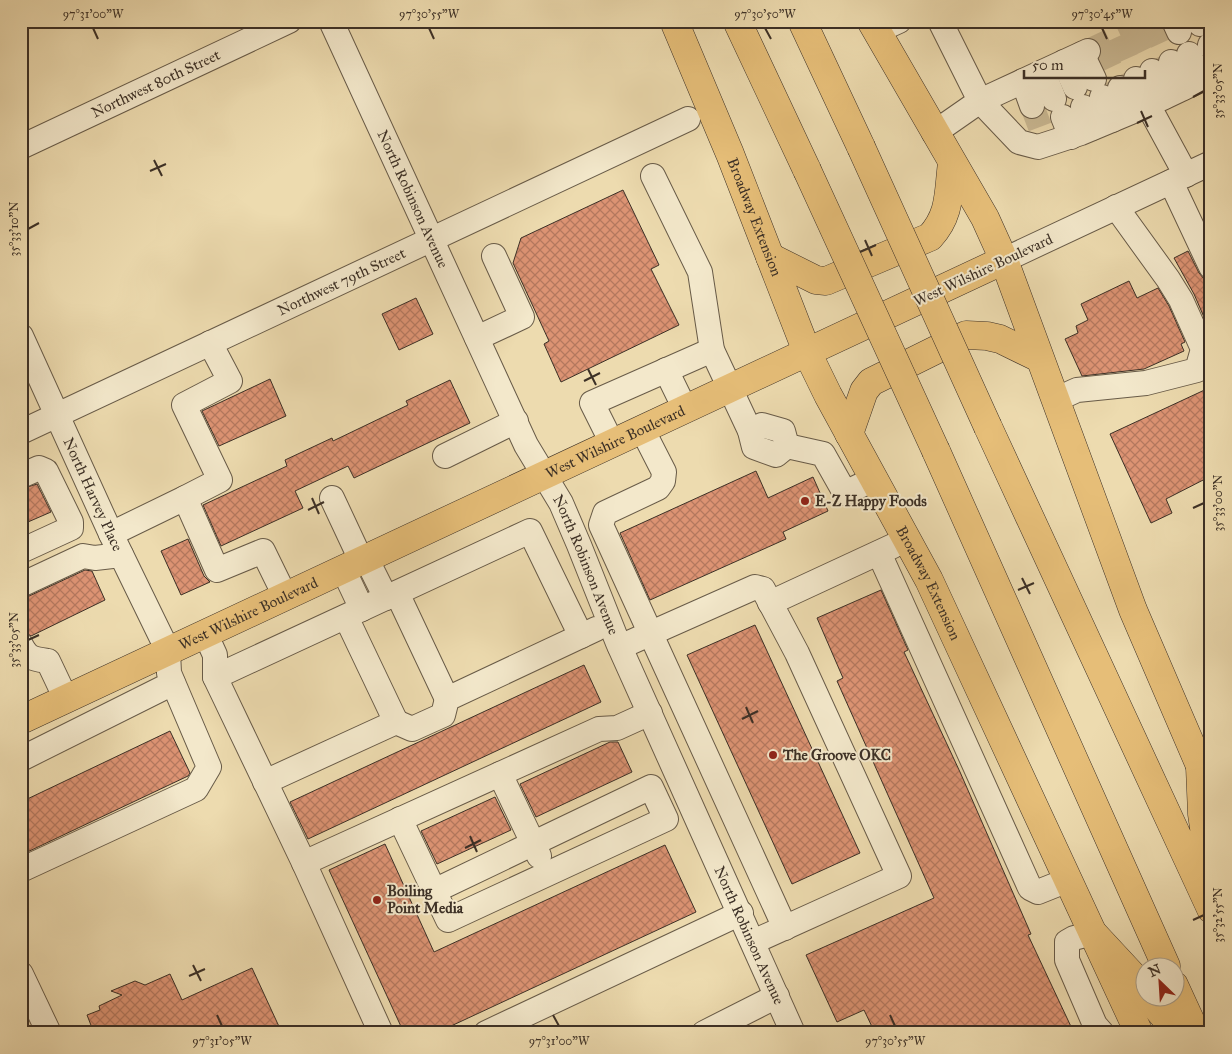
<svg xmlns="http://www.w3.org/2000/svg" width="1232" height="1054" viewBox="0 0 1232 1054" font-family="'IM FELL Great Primer',serif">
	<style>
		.building { fill: url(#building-cross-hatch); stroke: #3c3026 }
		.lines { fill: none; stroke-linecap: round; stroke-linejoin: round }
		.minor-tunnel { stroke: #cab994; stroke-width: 24; stroke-dasharray: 24 12; stroke-linecap: butt }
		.minor-casing { stroke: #685b48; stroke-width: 26 }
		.major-casing { stroke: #3c3026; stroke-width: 29 }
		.highway-casing { stroke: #3c3026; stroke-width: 29 }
		.minor { stroke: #f3e8cb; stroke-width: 24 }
		.major { stroke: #e6be78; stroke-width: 28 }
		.highway { stroke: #e6be78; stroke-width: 28 }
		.highway-bridge-casing { stroke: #3c3026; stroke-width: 29; stroke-linecap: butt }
		.highway-bridge { stroke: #e6be78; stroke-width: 28 }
		.ticks { fill: none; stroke: #3c3026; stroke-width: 2 }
		.poi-dot { fill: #8f2418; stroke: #f3e8cb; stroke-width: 2 }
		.labels { text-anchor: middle; stroke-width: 4; stroke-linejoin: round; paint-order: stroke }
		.street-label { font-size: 15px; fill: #3c3026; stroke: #f3e8cb }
		.poi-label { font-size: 15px; font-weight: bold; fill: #3c3026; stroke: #f3e8cb; text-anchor: start }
		.neatline { fill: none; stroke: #3c3026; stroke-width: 2 }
		.ticks-label { font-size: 12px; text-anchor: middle; fill: #3c3026 }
	</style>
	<defs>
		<pattern id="building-cross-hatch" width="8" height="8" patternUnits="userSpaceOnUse" patternTransform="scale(1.25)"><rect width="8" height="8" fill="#dc9373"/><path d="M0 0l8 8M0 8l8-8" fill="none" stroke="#b4785e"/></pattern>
	</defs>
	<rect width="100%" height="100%" fill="#eddbaf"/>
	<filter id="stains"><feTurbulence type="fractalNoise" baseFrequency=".004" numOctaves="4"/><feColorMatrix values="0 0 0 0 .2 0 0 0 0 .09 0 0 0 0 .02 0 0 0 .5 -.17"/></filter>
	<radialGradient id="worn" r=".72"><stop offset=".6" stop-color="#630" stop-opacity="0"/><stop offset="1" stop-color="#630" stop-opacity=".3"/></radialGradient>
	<path class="building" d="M623,190L659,265L651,269L679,325L561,382L544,344L549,341L513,263L521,238Z
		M1188,251L1199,273L1204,279L1211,281L1210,331L1194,294L1174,258Z
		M1129,281L1137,298L1158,288L1169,306L1185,342L1181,344L1184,351L1144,369L1082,376L1065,339L1078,333L1076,326L1088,320L1081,304Z
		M416,298L433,334L399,350L382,314Z
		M270,379L286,416L219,446L202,411Z
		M450,380L470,423L354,478L348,466L295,491L303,508L221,546L203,505L287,466L285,460L332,438L333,441L408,405L406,401Z
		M1211,387V476L1166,499L1172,513L1151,523L1110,434Z
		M756,471L768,498L813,477L828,511L783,532L786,539L650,600L620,533Z
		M37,484L51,512L21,525V489Z
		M188,539L204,576L210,582L181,595L161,551Z
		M85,570L92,571L105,600L31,636L25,632L21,625V599L27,597Z
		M881,590L908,650L904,652L960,772L1031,934L1028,935L1074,1033H875L864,1010L837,1022L806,955L934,898L837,681L843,678L817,618Z
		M755,625L860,853L792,884L687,655Z
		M584,665L601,702L308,839L290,802Z
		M170,731L190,773L188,776L21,855V802Z
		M610,742H618L632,772L536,817L520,784Z
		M495,797L511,830L437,864L421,831Z
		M385,844L434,952L665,845L696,912L436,1033H404L329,870Z
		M252,968L282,1033H94L87,1015L100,1010L99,1006L122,995L111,991L135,981L145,985L170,974L182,1000Z"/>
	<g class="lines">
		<path class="minor-tunnel" d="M1152,21L1171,62
			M1132,30L1152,71
			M1117,37L1136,79
			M1100,46L1120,88
			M1088,51L1152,21
			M1032,106L1040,127"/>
		<g class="minor-casing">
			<g id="minor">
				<path id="s1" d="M331,21L526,445L561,503L579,545L618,643L793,1033"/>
				<path d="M1174,21L1179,32"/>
				<path d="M1198,21L1200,24"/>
				<path d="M877,31L899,21"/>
				<path d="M1210,45L1211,47"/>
				<path d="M1088,51L980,101L1019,142L1038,147L1081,133L1148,105L1136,79"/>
				<path d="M1082,54L1094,79"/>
				<path d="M1189,54L1200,79"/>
				<path d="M1064,62L1075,87"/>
				<path d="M1171,62L1183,88"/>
				<path d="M1152,71L1164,97"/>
				<path d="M1043,72L1054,99"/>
				<path d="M1023,81L1032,106"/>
				<path d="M1120,88L1130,112"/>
				<path d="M1102,97L1112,120"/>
				<path d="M1083,107L1092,128"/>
				<path d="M1063,117L1071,137"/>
				<path d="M934,133L980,101L940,21"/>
				<path id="s2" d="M21,147L289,21"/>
				<path d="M1186,175L1148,105L1211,75"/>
				<path d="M653,176L700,272L712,350L750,431L754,447L776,455L787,446L823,454L845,493L874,479"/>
				<path d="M1171,182L1211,267"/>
				<path d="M1004,260L1211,163"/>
				<path id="s3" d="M21,336L111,534L168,651L169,673L209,767L196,789L21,870"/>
				<path d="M477,338L522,317L494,256"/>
				<path d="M666,370L685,409"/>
				<path d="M1055,400L1077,390L1146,383L1197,370L1203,349L1181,300L1168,279L1116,207"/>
				<path d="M642,429L664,472L663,481L658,488L605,513L601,525L785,928"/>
				<path d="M750,431L762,425L783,431L787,446"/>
				<path id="s4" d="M21,432L688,119"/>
				<path d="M612,443L592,403L712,350"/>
				<path d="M445,456L516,421"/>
				<path d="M21,476L39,468L46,471L71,522V528L21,551"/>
				<path d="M185,498L220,480L184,405L230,381L210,343"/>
				<path d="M332,498L361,560"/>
				<path d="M111,534L185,498L217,570L263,551L285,596"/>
				<path d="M879,553L1030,888L1038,892L1068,880"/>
				<path d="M366,558L386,598"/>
				<path d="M343,569L362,609"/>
				<path d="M21,585L83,556L95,558L121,555"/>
				<path d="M397,593L447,699"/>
				<path d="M770,603L893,546"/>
				<path d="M346,617L396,722"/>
				<path d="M205,633L215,655V677L304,863L381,1033"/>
				<path d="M21,645C28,659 34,659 48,661L66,699"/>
				<path d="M620,647L755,587L763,589L797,653L899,876L753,942"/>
				<path d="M215,677L530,531L581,636"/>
				<path d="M21,759L173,683"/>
				<path d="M500,774L539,856"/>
				<path d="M265,782L396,722L412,729L443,715L447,699L596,629"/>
				<path d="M400,819L448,920L666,819L651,787L434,891"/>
				<path d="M304,863L599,729L617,728L650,713"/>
				<path d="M1093,933L1074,938L1067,942V960L1095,1025L1102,1033"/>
				<path d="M21,974L49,1033"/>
				<path d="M486,1033L741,913"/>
				<path d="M704,1033L777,996"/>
			</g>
		</g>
		<g class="major-casing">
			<g id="major">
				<path id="s5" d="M674,21L730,154L807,352L828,395L929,580L1139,1033"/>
				<path d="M871,21L985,218L1004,260L1133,610L1210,789"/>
				<path d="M770,257L816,280L826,281L930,237C951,214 948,193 952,163"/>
				<path d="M849,434L864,391L871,382L966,335L987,336L1000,339L1039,358"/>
				<path id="s6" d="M21,720L1004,260"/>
			</g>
		</g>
		<g class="highway-casing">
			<path id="highway" d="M737,21L807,170
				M802,21L861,147
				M988,427L1211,909
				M936,451L1166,966
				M1200,767L1202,814L1211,875
				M1093,933L1132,975L1144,993
				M1174,985L1196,1033
				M1147,996L1178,1033"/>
		</g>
		<use href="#minor" class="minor"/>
		<use href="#major" class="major"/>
		<use href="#highway" class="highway"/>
		<g class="highway-bridge-casing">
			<path id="highway-bridge" d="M861,147L988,427
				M807,170L936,451"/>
		</g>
		<use href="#highway-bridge" class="highway-bridge"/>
	</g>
	<path class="ticks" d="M93,28L98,39M429,28L434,39M765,28L771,39M1102,28L1107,39M1193,97L1204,91M1141,111L1148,127M1137,123L1152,116M154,160L162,176M150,171L166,164M28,229L39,223M865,240L872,256M860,252L876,245M588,369L596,385M584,381L600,373M312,498L319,514M1193,508L1204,503M308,510L324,502M1022,578L1030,594M1018,590L1034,583M28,640L39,635M746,707L753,723M742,719L758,711M470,836L477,852M465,848L481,840M1193,920L1204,915M193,965L201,981M189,976L205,969M217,1015L222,1026M553,1015L559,1026M890,1015L895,1026"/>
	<g class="poi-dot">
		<circle cx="805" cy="501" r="5"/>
		<circle cx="773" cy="755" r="5"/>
		<circle cx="377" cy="900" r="5"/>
	</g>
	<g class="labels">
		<g class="street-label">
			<text dy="5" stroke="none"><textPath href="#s2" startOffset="149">Northwest 80th Street</textPath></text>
			<text dy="5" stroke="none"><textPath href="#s1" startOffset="196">North Robinson Avenue</textPath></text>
			<text dy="5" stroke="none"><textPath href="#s5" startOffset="212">Broadway Extension</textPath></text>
			<text transform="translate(983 270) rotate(-25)" y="5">West Wilshire Boulevard</text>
			<text dy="5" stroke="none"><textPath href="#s4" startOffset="354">Northwest 79th Street</textPath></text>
			<text dy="5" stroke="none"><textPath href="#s6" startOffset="656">West Wilshire Boulevard</textPath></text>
			<text dy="5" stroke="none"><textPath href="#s3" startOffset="174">North Harvey Place</textPath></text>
			<text dy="5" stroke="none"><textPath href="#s1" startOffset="601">North Robinson Avenue</textPath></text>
			<text dy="5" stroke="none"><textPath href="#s5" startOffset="618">Broadway Extension</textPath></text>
			<text dy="5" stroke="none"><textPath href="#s6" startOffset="251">West Wilshire Boulevard</textPath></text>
			<text dy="5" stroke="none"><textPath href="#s1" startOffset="1006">North Robinson Avenue</textPath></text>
		</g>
		<g class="poi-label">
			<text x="815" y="506">E-Z Happy Foods</text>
			<text x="783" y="760">The Groove OKC</text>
			<text x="387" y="896">Boiling<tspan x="387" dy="17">Point Media</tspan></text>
		</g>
	</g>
	<rect width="1232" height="1054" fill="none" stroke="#eddbaf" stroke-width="55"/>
	<g transform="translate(1160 982) rotate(335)"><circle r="24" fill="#f3e8cb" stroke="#aa9e89"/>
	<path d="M0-4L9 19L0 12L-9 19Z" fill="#8f2418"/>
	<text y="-8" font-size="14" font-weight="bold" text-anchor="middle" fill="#3c3026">N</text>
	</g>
	<path d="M1024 70v8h121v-8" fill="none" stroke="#3c3026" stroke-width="2.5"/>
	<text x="1032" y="70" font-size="15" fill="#3c3026" stroke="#f3e8cb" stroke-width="4" paint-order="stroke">50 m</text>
	<rect x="28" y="28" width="1176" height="998" class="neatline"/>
	<g class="ticks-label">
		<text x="93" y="18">97°31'00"W</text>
		<text x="429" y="18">97°30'55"W</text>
		<text x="765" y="18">97°30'50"W</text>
		<text x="1102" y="18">97°30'45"W</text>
		<text transform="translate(1218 91) rotate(-90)" y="4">35°33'05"N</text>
		<text transform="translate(14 229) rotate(-90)" y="4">35°33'10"N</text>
		<text transform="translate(1218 503) rotate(-90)" y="4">35°33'00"N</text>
		<text transform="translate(14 640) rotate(-90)" y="4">35°33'05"N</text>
		<text transform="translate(1218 915) rotate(-90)" y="4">35°32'55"N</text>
		<text x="222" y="1045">97°31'05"W</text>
		<text x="559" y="1045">97°31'00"W</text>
		<text x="895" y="1045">97°30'55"W</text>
	</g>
	<rect width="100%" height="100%" filter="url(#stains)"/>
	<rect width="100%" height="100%" fill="url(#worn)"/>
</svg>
